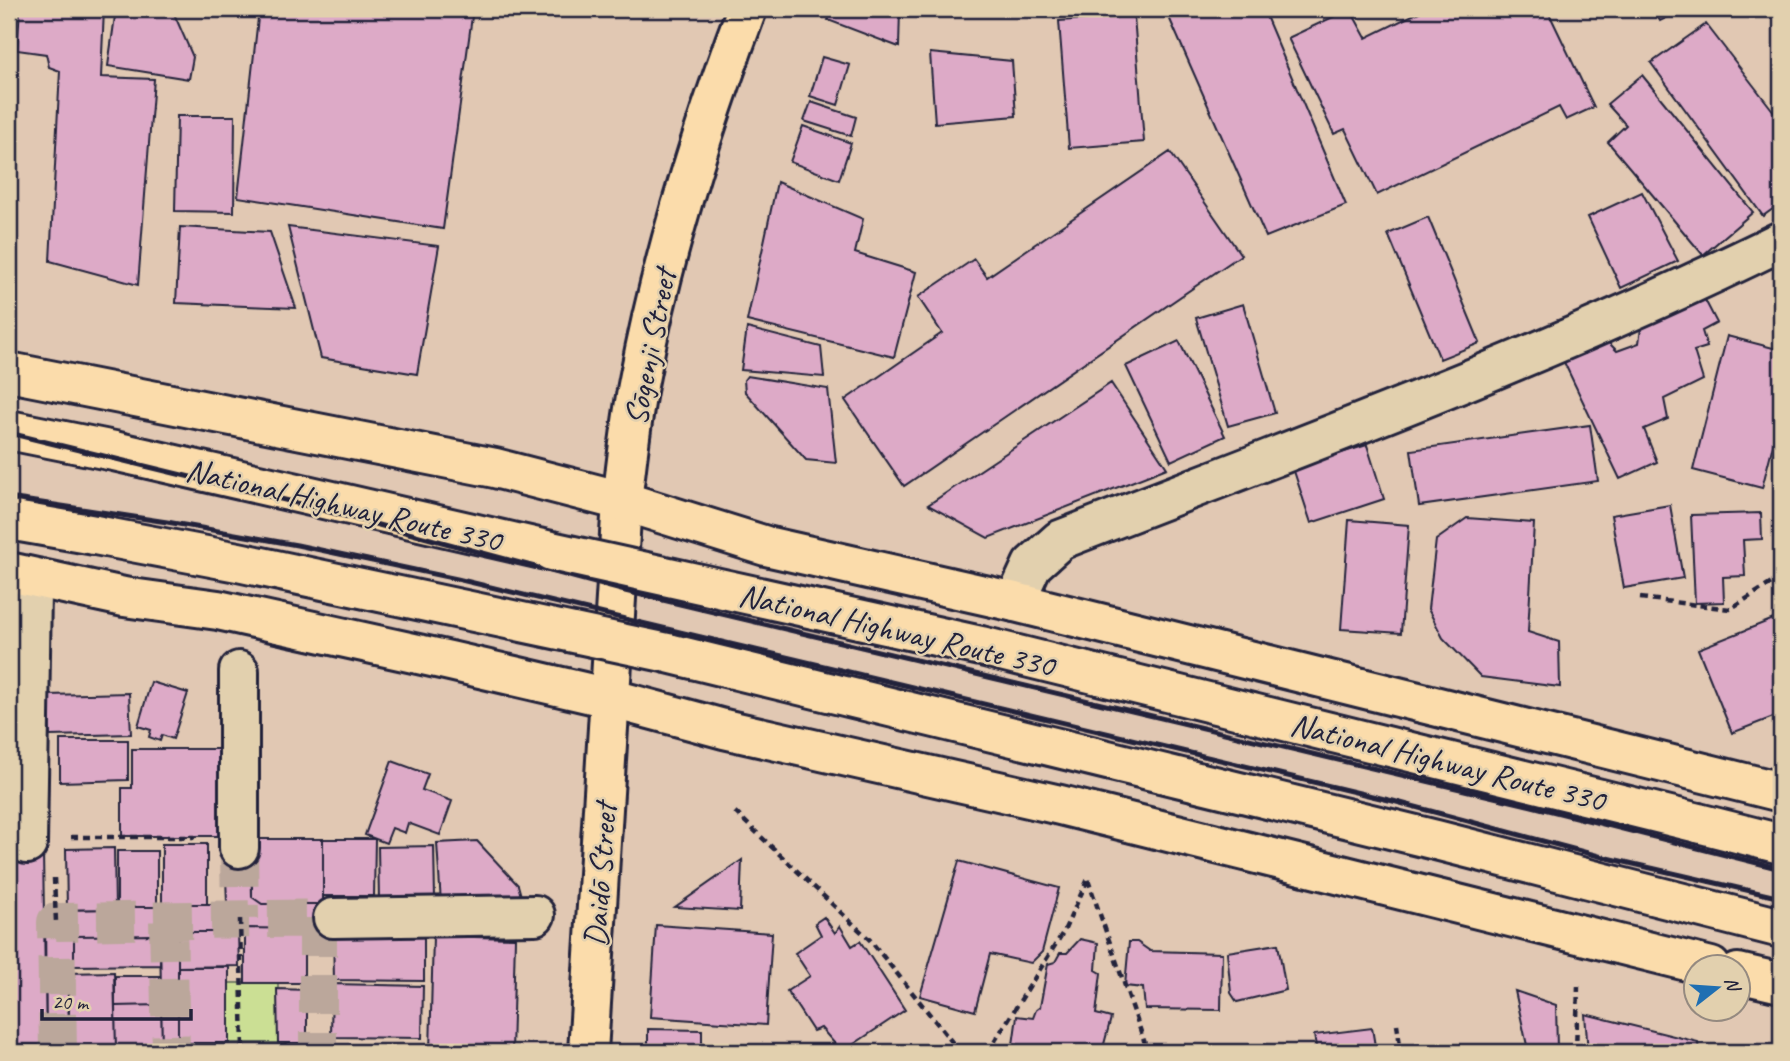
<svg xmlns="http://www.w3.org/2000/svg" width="1790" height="1061" viewBox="0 0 1790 1061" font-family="Caveat,sans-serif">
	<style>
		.green { fill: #cbdf94; stroke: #768068; stroke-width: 2 }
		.building { fill: #ddaac7; stroke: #22223b; stroke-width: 2; fill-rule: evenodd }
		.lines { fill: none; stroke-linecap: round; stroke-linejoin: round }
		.minor-tunnel { stroke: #bba79b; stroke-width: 38; stroke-dasharray: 38 19; stroke-linecap: butt }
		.minor-casing { stroke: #22223b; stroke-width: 44 }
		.major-casing { stroke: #22223b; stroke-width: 44 }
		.highway-casing { stroke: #22223b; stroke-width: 44 }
		.path { stroke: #22223b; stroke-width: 4.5; stroke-dasharray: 7 5; stroke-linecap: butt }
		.minor { stroke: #e2d0ae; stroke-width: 38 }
		.major { stroke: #fbdcab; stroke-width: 38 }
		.highway { stroke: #fbdcab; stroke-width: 38 }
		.rail { stroke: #22223b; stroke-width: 5 }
		.highway-bridge-casing { stroke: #22223b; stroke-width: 44; stroke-linecap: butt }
		.highway-bridge { stroke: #fbdcab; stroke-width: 38 }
		.labels { text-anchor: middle; stroke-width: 5; stroke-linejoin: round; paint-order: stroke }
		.street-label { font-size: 33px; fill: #22223b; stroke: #e2d0ae }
	</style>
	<rect width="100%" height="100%" fill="#e1c8b3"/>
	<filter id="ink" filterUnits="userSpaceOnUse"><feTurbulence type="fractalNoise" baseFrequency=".0143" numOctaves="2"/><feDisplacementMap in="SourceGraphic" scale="14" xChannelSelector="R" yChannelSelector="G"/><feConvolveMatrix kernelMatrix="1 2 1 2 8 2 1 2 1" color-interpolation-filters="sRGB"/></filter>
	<g filter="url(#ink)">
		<path class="green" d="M229,983H278V1043H229Z"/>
		<path class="building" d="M20,9H104L101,77L154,79L138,285L50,261L60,71L49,67L46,54L17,50Z
			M116,9H172L193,57L189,79L108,66Z
			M259,9H473L443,229L238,197Z
			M542,9H644V13Z
			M833,9H900L899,47L828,20Z
			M1207,9H1263L1346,205L1266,237L1168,15Z
			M1350,9L1366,38L1425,9H1485L1487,12L1494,9H1547L1594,107L1566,120L1559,107L1377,195L1345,129L1334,134L1288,38Z
			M1653,9H1684L1660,21Z
			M1134,16L1144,142L1069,148L1059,21Z
			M1706,24L1781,121V203L1763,216L1651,63Z
			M930,53L1012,61L1016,116L935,123Z
			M822,57L850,65L838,105L810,96Z
			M1642,75L1753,212L1703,255L1608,142L1626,125L1607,104Z
			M811,102L856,117L851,136L804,121Z
			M177,116H235L234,212L175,211Z
			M803,126L851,143L839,180L790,162Z
			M1170,152L1241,255L904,486L845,400L942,333L918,297L974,259L987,277Z
			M777,182L863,219L855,253L916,272L894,357L747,321Z
			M1642,192L1678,261L1621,288L1588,217Z
			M1428,217L1480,343L1440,359L1388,234Z
			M180,227L270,232L296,308L176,303Z
			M288,227L439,246L417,374L321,358Z
			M1704,298L1717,323L1702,331L1707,347L1694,351L1703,380L1664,399L1668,419L1644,429L1657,462L1620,479L1563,360L1607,341L1617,351L1639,343L1641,328Z
			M1243,304L1275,413L1228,426L1196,318Z
			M747,328L821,347L824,377L741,370Z
			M1727,336L1781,350V413L1762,488L1693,470Z
			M1179,341L1225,436L1171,461L1126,366Z
			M747,376L828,389L836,463L806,460L745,392L744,380Z
			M1111,383L1167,468L988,538L928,505Z
			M1590,425L1598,481L1419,506L1411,450Z
			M1367,445L1384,499L1311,523L1293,468Z
			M1670,505L1683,578L1624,588L1611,515Z
			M1761,513L1762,539L1743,540L1745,576L1723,577L1724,602L1695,603L1691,515Z
			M1467,518L1534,523L1528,632L1559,642L1560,687L1481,677L1443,638L1428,609L1436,540Z
			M1349,520L1409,525L1401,633L1341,629Z
			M1781,616V714L1732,733L1698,649Z
			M151,682L188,693L173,739L162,735L160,741L149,737L151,730L138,726Z
			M129,693L131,734L50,736L48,695Z
			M60,740H128V780L60,782Z
			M132,749H226V836H122V788H132Z
			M392,761L428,774L422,790L452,801L440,835L408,823L405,833L392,828L386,843L365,835Z
			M252,839H323V904H262L252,897Z
			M323,839H375L374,896H323Z
			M477,841L518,885L521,896L506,899L441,903L437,843Z
			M162,844H207V904H162Z
			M434,846L435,899L379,900L378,847Z
			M114,848L115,909L67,910L66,849Z
			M225,848H251L252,897L262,904H331L333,932L304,929L245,928L238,932H178V1052H9V1045H46L45,910L115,909L117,907H157L162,904H227ZM160,935L162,1048L70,1050L68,975L74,966V936Z
			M117,851H157V907H117Z
			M43,852L46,1045H9V853Z
			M742,860L740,911L675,907Z
			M959,861L1059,888L1042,952L1031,963L990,954L975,1011L920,996Z
			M824,917L835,933L840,926L852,946L860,941L905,1010L842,1052L821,1028L813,1031L787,991L810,976L795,953L821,935L815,923Z
			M656,925L772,933L766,1025L650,1017Z
			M245,928L304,929V983H245Z
			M178,932H238L239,966L178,967Z
			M333,932H424V981L334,980Z
			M160,935V965L74,966V936Z
			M433,936L515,938L512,1052H430Z
			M1080,939L1098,943L1096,970L1101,973L1096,1014L1111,1018L1103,1048H1092V1052H1012L1017,1016L1033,1018L1036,1010L1040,1007L1048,964L1055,962L1060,953H1067Z
			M1129,942H1137L1150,951L1222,953L1221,1010L1145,1009L1143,988L1125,986Z
			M1278,944L1286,990L1237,1002L1231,993L1227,952Z
			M178,967H229V1043H178Z
			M114,972L116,1049L70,1050L67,973Z
			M115,976H160L161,1005L115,1006Z
			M332,984L423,986L422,1038L331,1037Z
			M277,989L307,990V1043H278Z
			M1515,991L1556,1005L1557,1049L1528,1050Z
			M161,1005L162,1048L116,1049L115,1006Z
			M1585,1014L1698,1042L1699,1052H1588Z
			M1372,1028L1376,1052H1317L1314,1035Z
			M648,1029L702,1030V1052H648Z
			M307,1043L333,1045V1052H303Z
			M333,1045L418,1047V1052H333Z"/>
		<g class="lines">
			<path class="minor-tunnel" d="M239,848L240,919
				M318,918V1052
				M168,921L171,1052
				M58,1052L56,922L333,918"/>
			<g class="minor-casing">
				<path id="minor" d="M1015,602L1032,565L1060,540C1303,445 1548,356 1781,241
					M239,671V848
					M27,844L31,591
					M333,918L535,915"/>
			</g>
			<g class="major-casing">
				<path id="major" d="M588,1052L622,501C627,461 631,420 639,380C663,253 702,129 747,9"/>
			</g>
			<g class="highway-casing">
				<path id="highway" d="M9,372L495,468L622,501L766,546L1015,602L1781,792
					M9,430L114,451L551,551
					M9,520L95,535
					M9,572L124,597L218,610L450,661L609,698L724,729L1060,805L1711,967
					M668,653L1436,840L1781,928
					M1698,823L1781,844
					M1738,973L1781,983"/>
			</g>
			<path class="path" d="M1640,598L1730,609L1781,577
				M735,812L870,940L960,1052
				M71,837H195
				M54,878L56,922
				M1088,880L1148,1052
				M240,919L243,1050
				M1397,1024L1401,1052
				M171,1048L318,1051
				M988,1052L1064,931L1088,879
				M1576,1052L1578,986"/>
			<use href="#minor" class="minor"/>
			<use href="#major" class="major"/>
			<use href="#highway" class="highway"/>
			<path class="rail" d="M9,433L289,501L625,591L1532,806L1781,869
				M9,498L167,522L297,545L457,579L1393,801L1599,856L1781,898"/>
			<g class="highway-bridge-casing">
				<path id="highway-bridge" d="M95,535L238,562L668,653
					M551,551L981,646L1698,823"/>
			</g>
			<use href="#highway-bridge" class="highway-bridge"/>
		</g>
	</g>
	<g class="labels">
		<g class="street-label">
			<text transform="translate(649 347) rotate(-79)" y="12">Sōgenji Street</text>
			<text transform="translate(344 504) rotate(13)" y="12">National Highway Route 330</text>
			<text transform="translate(897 629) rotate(13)" y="12">National Highway Route 330</text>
			<text transform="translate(1448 761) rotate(14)" y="12">National Highway Route 330</text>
			<text transform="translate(599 875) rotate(-86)" y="12">Daidō Street</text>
		</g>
	</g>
	<rect width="1790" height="1061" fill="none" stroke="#e2d0ae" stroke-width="35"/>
	<rect x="18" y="18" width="1755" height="1026" fill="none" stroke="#22223b" stroke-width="2.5" filter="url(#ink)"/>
	<g transform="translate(1717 988) rotate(73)"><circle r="33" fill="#e2d0ae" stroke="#958a80" stroke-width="2"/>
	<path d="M0-5L12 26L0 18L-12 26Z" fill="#1f6fb2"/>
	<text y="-10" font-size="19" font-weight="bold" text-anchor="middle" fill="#22223b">N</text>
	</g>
	<path d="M42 1009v10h149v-10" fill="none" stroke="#22223b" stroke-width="3.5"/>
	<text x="52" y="1009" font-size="21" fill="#22223b" stroke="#e2d0ae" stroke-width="5" paint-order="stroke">20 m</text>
</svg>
